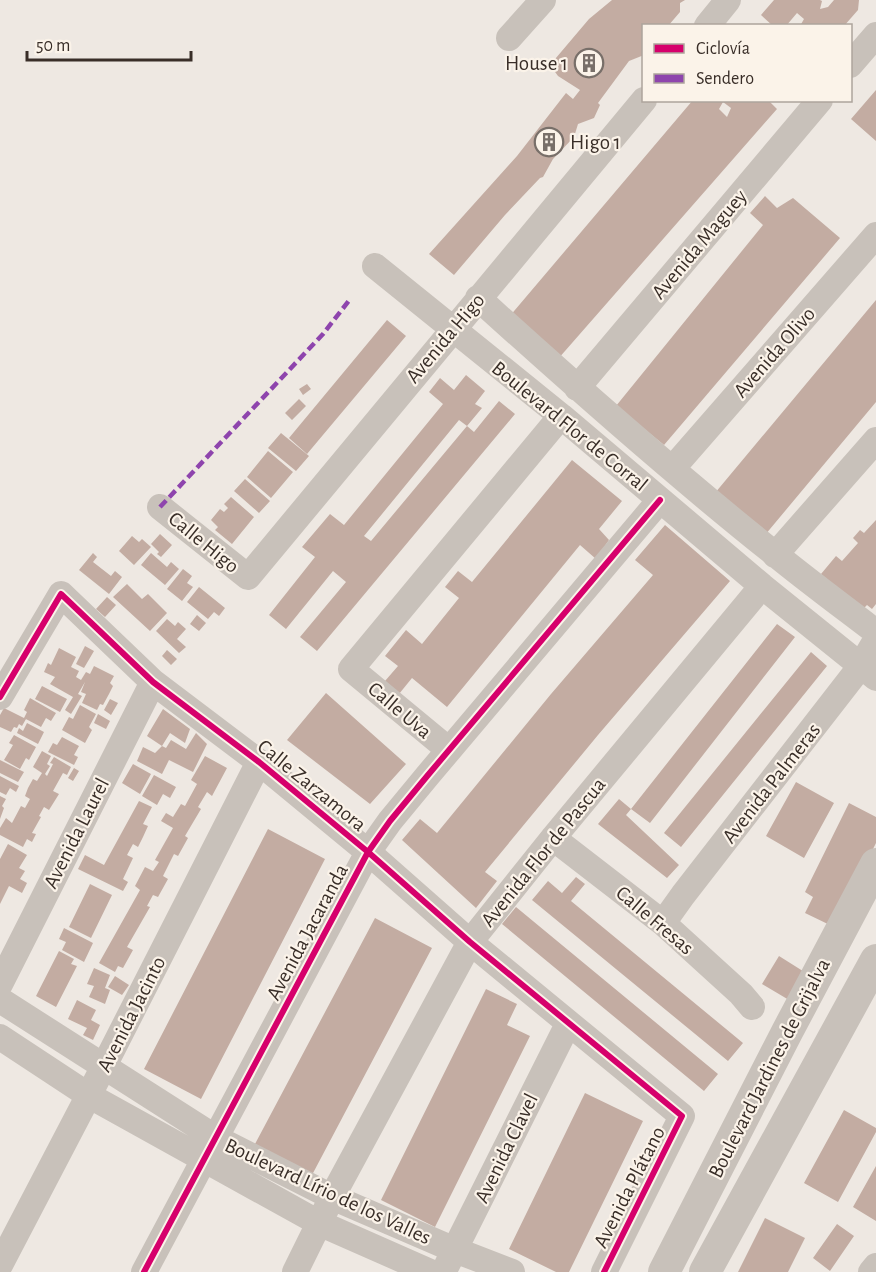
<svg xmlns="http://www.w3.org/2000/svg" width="876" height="1272" viewBox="0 0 876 1272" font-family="'Alegreya Sans',sans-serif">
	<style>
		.building { fill: #c3aca2; fill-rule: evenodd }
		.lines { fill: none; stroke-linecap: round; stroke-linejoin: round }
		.minor { stroke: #c8c1ba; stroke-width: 26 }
		.tertiary { stroke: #c8c1ba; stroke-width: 32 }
		.quiet { stroke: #8e44ad; stroke-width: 4.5; stroke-dasharray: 9 4.5; stroke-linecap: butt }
		.cycleway-casing { stroke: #fbf3e9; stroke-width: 10 }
		.cycleway { stroke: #d6006c; stroke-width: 6 }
		.labels { text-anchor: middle; stroke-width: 4.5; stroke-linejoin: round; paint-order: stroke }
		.poi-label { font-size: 21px; fill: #392e28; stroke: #fbf3e9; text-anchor: end }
		.street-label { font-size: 21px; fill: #392e28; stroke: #fbf3e9 }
	</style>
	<rect width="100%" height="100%" fill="#eee8e2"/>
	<path class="building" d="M612,0H685L680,3V12L668,26H644V55L629,61L598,103L600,105L594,118L578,124L574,137L553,159L543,177L540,178L505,215L454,275L429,254L517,156L566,93L573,99L580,90L558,76L550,65L589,19Z
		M774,0H820L822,1L820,9L828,7L834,0H859L858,10L844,26H800L804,19L797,13L786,26H773L761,15Z
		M876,90V141L851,119Z
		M693,100H768L777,109L558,359L509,317ZM723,102L731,108L727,117L719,109Z
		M765,196L777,208L793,198L840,238L664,445L616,406L763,225L750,213Z
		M876,300V402L765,535L715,493Z
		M387,320L406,336L307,454L289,438Z
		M466,375L485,391L475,404L482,408L467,426L459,420L364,536L371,541L467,426L474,432L499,401L515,414L317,651L300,637L346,582L333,571L286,629L269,615L315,557L302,547L330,514L344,525L443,404L429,392L440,378L454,390Z
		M307,384L311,389L303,395L299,389Z
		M299,399L306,406L292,420L285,413Z
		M281,433L309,456L296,471L268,448Z
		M268,451L293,472L271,498L247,477Z
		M572,460L622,501L599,529L609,540L596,559L580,545L447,707L412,678L399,694L385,681L398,666L385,656L406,630L422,644L459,598L445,587L458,571L472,582Z
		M245,479L270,501L259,513L234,491Z
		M231,497L254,517L232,544L215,530L218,527L211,520L220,509L224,512L228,508L224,504Z
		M876,520V604L872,609L867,605L862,610L821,574L836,556L842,561L858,543L853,538L860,530L864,533Z
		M665,525L730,581L598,735L485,872L497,881L476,908L402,840L420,819L437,833L551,694L653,575L635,560Z
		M160,534L172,545L161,557L157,554L159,552L151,544Z
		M132,536L139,542L142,539L151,547L134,565L119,551Z
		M93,553L97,557L93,562L111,576L115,571L122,577L109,594L79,570Z
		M151,553L167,567L171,562L179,569L165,585L141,565Z
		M183,569L192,576L187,583L193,587L182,601L167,589Z
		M127,584L142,599L148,594L167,613L150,631L113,597Z
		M199,587L225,608L219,616L214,612L208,619L187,602Z
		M107,597L116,605L105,617L96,609Z
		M197,615L206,623L199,631L190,624Z
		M167,619L175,626L178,622L186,629L177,639L186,647L179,653L156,631Z
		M777,624L795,637L650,823L631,809Z
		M85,646L94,651L84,668L76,664Z
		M59,648L76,657L71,667L79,671L76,677L81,680L86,672L90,674L94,666L114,676L110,683L113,686L109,694L103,705L100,704L97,710L82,703L86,694L81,692L85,682L78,694L82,696L71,714L65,710L73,697L50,684L55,677L44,672L48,663L51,665Z
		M167,650L177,659L171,665L162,656Z
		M811,652L827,666L681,847L664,833Z
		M42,686L67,699L60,712L35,699Z
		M326,693L406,764L370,804L287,740Z
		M30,698L56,713L51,721L46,718L41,727L24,718L27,712L24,710Z
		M110,699L118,703L111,715L104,710Z
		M80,705L96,714L89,727L92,730L85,743L62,730L69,717L73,719Z
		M4,708L26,719L22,726L19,724L17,728L14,727L11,732L0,727V715Z
		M163,709L190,729L185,743L170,733L162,746L147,736Z
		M98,714L110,721L106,729L94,723Z
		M27,723L44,732L38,744L17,733L19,728L23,731Z
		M196,733L207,744L193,772L169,760L162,774L137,761L143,747L155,753L162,746L166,748L171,740L186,749Z
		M14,735L36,747L29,760L26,758L20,769L4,760L13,745L9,743Z
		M62,737L79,746L74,755L78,757L74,765L48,752L53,743L57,745Z
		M42,751L51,756L47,764L50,766L45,774L47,776L53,764L50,763L54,757L71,767L67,775L63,773L53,791L59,794L49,810L44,807L39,816L41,817L32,833L36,834L32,842L27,839L23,847L0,835V828L6,818L12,823L21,806L25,808L30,799L25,796L28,788L33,779L37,781L42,773L33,767Z
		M205,756L227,768L212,796L207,792L198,807L201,809L185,836L188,838L178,856L174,854L163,876L168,879L158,897L153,895L147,906L150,907L127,947L133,950L123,968L118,966L115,972L99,963L140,890L135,886L145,867L153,871L159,862L155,860L173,828L161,821L166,813L173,817L181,804L185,806L197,784L191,780Z
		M0,760L24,772L18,782L0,773Z
		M133,764L151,774L140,794L122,783Z
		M74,768L79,771L73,781L68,778Z
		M154,775L176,787L170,798L163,794L157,805L142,796Z
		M0,776L19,786L16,792L10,788L6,795L0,792Z
		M796,782L834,803L804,858L766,836Z
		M0,796L6,799L2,806L4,808L0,819Z
		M619,799L631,809L626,815L679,865L667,878L598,824Z
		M139,801L152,807L143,824L148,826L143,837L138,847L133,844L127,855L133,858L123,879L128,882L123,891L78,869L85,855L104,865Z
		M849,803L876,817V843L834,927L805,913L813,897L805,892Z
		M268,829L325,859L201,1099L144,1069Z
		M8,844L27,855L19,868L25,871L20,879L27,883L22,893L9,886L0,904V859Z
		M576,877L585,884L571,901L743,1043L728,1061L532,900L548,881L562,893Z
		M90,884L112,895L91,938L69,927Z
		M516,907L718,1074L704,1091L502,924Z
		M375,918L432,948L312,1175L255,1144Z
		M64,928L93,943L84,962L62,950L66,942L59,939Z
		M59,951L74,959L71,964L77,966L56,1007L36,996Z
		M779,956L806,973L789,1000L762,984Z
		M94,968L110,975L105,988L110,990L105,1004L89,997L94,986L87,984Z
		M115,976L129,985L122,995L108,987Z
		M486,989L517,1004L507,1025L530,1036L435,1227L381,1200Z
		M77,1000L96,1010L91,1020L100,1025L93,1040L83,1035L87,1028L68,1019Z
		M585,1093L643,1121L569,1272H556L509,1249Z
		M844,1110L876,1128V1132L838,1202L804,1183Z
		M876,1166V1221L853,1207Z
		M765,1218L805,1238L788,1272H738Z
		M837,1224L854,1236L830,1271L813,1258Z"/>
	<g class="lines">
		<path class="minor" d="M707,26L728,0
			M509,38L543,0
			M850,65L876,35
			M375,266L561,416L762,586L876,678
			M478,298C575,386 673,473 775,554C808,581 842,606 876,632
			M577,388L820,100
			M672,469L876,235
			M160,507L248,577L644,100
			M775,555L876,440
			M0,697L61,594L153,682L259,762L368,852L470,942L682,1116L604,1272
			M449,750L351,669L561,416
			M553,838L663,923L741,994L752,1007
			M663,923L683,895L860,667L876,640
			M0,984L153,682
			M0,1000L216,1138L332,1197L455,1250L512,1272
			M0,1037L88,1095L319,1223L430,1272
			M0,1265L104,1066L259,762
			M447,1265L568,1024
			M144,1272L368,852L390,821L428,775L660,500
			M295,1272L332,1197L470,942L553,838L762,586
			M871,1272L876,1266"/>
		<path class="tertiary" d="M664,1272L787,1032L876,864
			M705,1272L876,960"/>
		<path class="quiet" d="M160,507L323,334L351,298"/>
		<g class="cycleway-casing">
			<path id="cycleway" d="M0,697L61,594L153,682L259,762L368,852L470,942L682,1116L604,1272
				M144,1272L368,852L390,821L428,775L660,500"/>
		</g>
		<use href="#cycleway" class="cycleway"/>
	</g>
	<defs>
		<g id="building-ring" transform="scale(1.5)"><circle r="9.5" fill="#fbf3e9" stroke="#786f69" stroke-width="1.5"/><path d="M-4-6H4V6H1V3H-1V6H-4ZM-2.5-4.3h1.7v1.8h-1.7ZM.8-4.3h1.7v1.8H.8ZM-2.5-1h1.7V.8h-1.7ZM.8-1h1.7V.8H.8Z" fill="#786f69"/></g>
	</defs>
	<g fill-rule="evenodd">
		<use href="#building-ring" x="589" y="63"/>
		<use href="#building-ring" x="549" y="142"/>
	</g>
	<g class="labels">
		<g class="poi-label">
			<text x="568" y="70">House 1</text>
			<text x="570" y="149" text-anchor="start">Higo 1</text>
		</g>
		<g class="street-label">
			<text transform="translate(699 244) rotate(-50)" y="7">Avenida Maguey</text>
			<text transform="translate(445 338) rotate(-50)" y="7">Avenida Higo</text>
			<text transform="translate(774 352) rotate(-49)" y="7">Avenida Olivo</text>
			<text transform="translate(570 426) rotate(39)" y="7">Boulevard Flor de Corral</text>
			<text transform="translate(204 542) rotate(39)" y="7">Calle Higo</text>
			<text transform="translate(400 710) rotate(40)" y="7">Calle Uva</text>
			<text transform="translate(771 783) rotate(-52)" y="7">Avenida Palmeras</text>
			<text transform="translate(312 785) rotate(39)" y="7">Calle Zarzamora</text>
			<text transform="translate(76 833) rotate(-63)" y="7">Avenida Laurel</text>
			<text transform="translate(543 852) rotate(-51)" y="7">Avenida Flor de Pascua</text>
			<text transform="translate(655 920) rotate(40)" y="7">Calle Fresas</text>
			<text transform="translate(307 932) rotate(-62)" y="7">Avenida Jacaranda</text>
			<text transform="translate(131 1014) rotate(-63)" y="7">Avenida Jacinto</text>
			<text transform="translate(769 1068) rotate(-63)" y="7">Boulevard Jardines de Grijalva</text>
			<text transform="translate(506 1148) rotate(-64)" y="7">Avenida Clavel</text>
			<text transform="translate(629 1187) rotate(-63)" y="7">Avenida Plátano</text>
			<text transform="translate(328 1191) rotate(25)" y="7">Boulevard Lírio de los Valles</text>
		</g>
	</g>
	<rect x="642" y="24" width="210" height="78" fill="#fbf3e9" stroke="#ada49c" stroke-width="1.5"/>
	<rect x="654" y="44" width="30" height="9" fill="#d6006c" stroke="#ada49c" stroke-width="1.5"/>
	<text x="696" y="54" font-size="18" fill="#392e28">Ciclovía</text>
	<rect x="654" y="74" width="30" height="9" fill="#8e44ad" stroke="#ada49c" stroke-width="1.5"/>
	<text x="696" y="84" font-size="18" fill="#392e28">Sendero</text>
	<path d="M27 51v9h164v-9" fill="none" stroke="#392e28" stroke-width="3"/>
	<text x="36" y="51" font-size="18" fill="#392e28" stroke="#fbf3e9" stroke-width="4.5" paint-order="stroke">50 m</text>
</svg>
